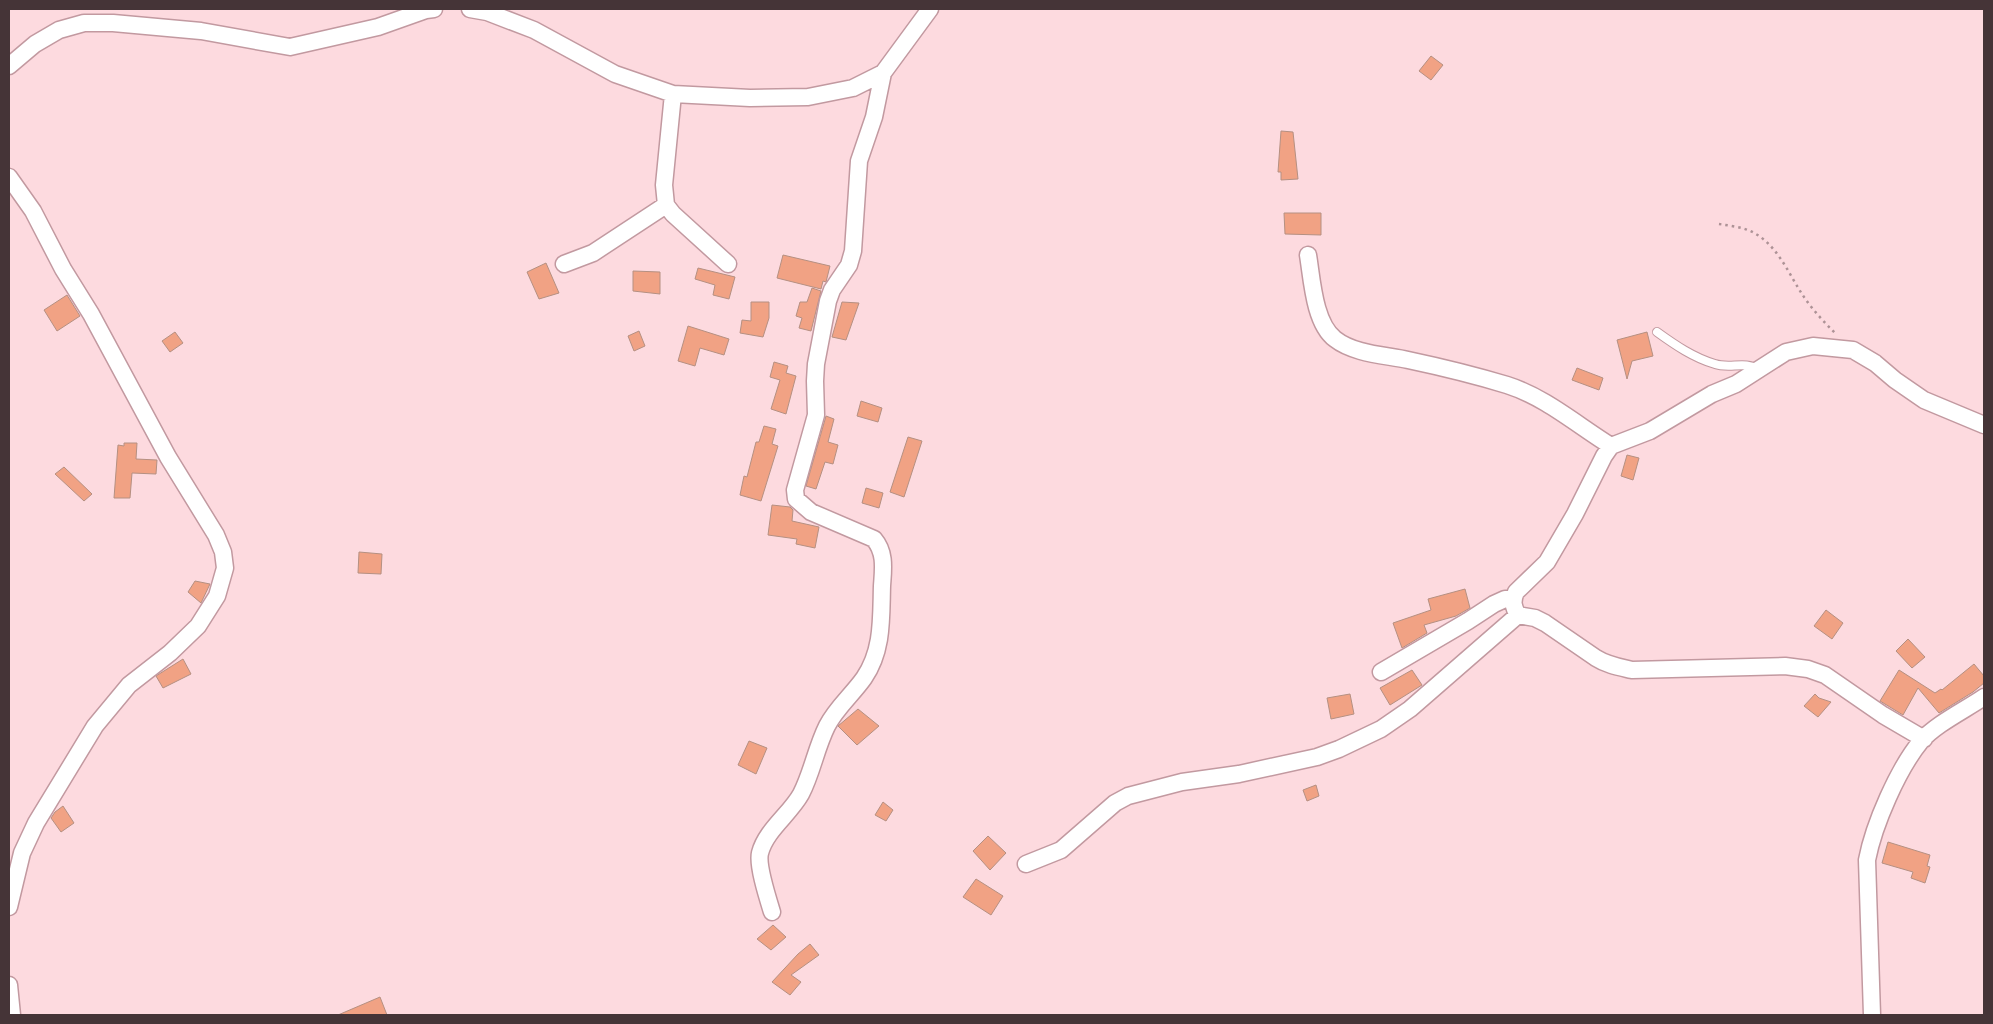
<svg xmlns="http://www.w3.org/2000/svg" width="1993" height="1024" viewBox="0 0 1993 1024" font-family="'Roboto Condensed',sans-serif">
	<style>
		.building { fill: #f1a284; stroke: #b59082 }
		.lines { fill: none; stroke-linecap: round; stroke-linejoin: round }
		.service-casing { stroke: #c299a0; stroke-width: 10 }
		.minor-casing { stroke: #c299a0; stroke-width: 19 }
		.path { stroke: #ad9296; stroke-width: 2.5; stroke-dasharray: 2.5 4; stroke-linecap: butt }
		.service { stroke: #fff; stroke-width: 8 }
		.minor { stroke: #fff; stroke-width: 16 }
	</style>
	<rect width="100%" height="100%" fill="#fddadf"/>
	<path class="building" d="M1431,56L1443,65L1431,80L1419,71Z
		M1281,131L1293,132L1298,179L1281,180V172H1278Z
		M1284,213H1321V235L1285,234Z
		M783,255L830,266L826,282L823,281L821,289L777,278Z
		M546,263L559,293L539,299L527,272Z
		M698,268L735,277L729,299L713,295L715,285L695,279Z
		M633,271L660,272V294L633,291Z
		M812,288L821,291L811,331L799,328L802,318L796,316L800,302H807Z
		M67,295L80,316L57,331L44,310Z
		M751,302H769V318L763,337L740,333L742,320L751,321Z
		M842,302L859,303L846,340L832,337Z
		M688,326L729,339L724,355L700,348L695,366L678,361Z
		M639,331L645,346L634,351L628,336Z
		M175,332L183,343L170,352L162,341Z
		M1647,332L1653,356L1632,361L1627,379L1617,340Z
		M774,362L788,366L786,373L796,376L786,414L771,409L780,380L770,377Z
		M1577,368L1603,378L1599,390L1572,380Z
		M861,401L882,408L878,422L857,416Z
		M826,416L834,419L828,442L838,445L833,464L825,462L816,489L806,486Z
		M764,426L776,429L772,444L778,446L761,501L740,495L744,476L747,477L756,442H759Z
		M908,437L922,441L904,497L890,492Z
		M124,443H137L136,459L157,460L156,474L132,473L130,498H114L118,445L124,446Z
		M1627,455L1639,458L1633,480L1621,476Z
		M64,467L92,494L84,501L55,474Z
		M866,488L883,493L879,508L862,503Z
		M772,505L790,507L793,510L792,521L819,527L815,548L796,544L797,539L768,535Z
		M359,552L382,554L381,574L358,573Z
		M195,581L210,584L201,603L188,592Z
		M1465,589L1470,608L1456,616L1424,625L1427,633L1402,648L1393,623L1431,610L1428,599Z
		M1826,610L1843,623L1832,639L1814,626Z
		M1908,639L1925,657L1912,668L1896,651Z
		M183,659L191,674L163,688L156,676Z
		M1974,664L1984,676V683L1973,692L1939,713L1918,688L1903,715L1880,701L1899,670L1935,693L1941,689L1942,690Z
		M1412,670L1422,685L1390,705L1380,688Z
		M1350,694L1354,714L1331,719L1327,698Z
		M1815,694L1819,698L1831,702L1818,717L1804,706Z
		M858,709L879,726L857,745L838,726Z
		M749,741L767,748L756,774L738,765Z
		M1316,785L1319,796L1307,801L1303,790Z
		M883,802L893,810L886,821L875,815Z
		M63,806L74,823L61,832L51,818L55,812Z
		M988,836L1006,853L990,870L973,851Z
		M1888,842L1930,855L1927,866L1930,867L1925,883L1911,878L1913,872L1882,863Z
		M976,879L1003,896L991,915L963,897Z
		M773,925L786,937L771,950L757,939Z
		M810,944L819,955L791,975L801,982L790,995L772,982L798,954Z
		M380,997L387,1015H338Z"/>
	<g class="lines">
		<g class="service-casing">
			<path id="service" d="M1657,332C1675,345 1694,358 1715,364C1729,369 1745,361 1758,369"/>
		</g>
		<g class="minor-casing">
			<path id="minor" d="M470,9L487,12L534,30L615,74L673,94L750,98L808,97L853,88L883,73L930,9
				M9,66L35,44L59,30L84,23H113L201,31L290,47L378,27L426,10L434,9
				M673,94L664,185L666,205L673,214L728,264
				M9,177L33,211L63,269L91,314L168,457L216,535L223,552L225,568L217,596L198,626L170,653L129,685L95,726L36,823L22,853L9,907
				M1308,255C1312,279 1314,323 1335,339C1354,354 1385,355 1408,360C1441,367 1474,375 1507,385C1545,397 1577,425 1611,446
				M564,264L593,253L666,205
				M1518,615C1513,607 1512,601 1516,592L1547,562L1575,514L1604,456L1611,446L1650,431L1712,394L1736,384L1786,352L1813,346L1853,350L1875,363L1895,380L1924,400L1984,425
				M1381,672L1468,621L1494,604L1505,599H1513
				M1026,864L1061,850L1115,803L1128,796L1182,782L1239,774L1317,757L1339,749L1381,729L1410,709L1518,615L1535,618L1545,623L1596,658C1607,665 1619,667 1632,670L1785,666L1808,669L1825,675L1883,715L1924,739
				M772,912C768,899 757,865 760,853C766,830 790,814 801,794C812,773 816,748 827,726C836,708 852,695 864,678C883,650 881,619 882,586C883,570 886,553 874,539L811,512L796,499L795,490L816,415L815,381L816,364L828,301L832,290L849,265L853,251L859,161L874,117L883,73
				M9,985L12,1015
				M1872,1015L1867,860C1874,824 1898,769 1921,741C1936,724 1965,710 1984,697"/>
		</g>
		<path class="path" d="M1719,224C1731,226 1745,227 1756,234C1778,247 1789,274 1802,294C1811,308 1823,321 1835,333"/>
		<use href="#service" class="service"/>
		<use href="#minor" class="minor"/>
	</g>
	<rect width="1993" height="1024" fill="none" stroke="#453437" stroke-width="20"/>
</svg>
